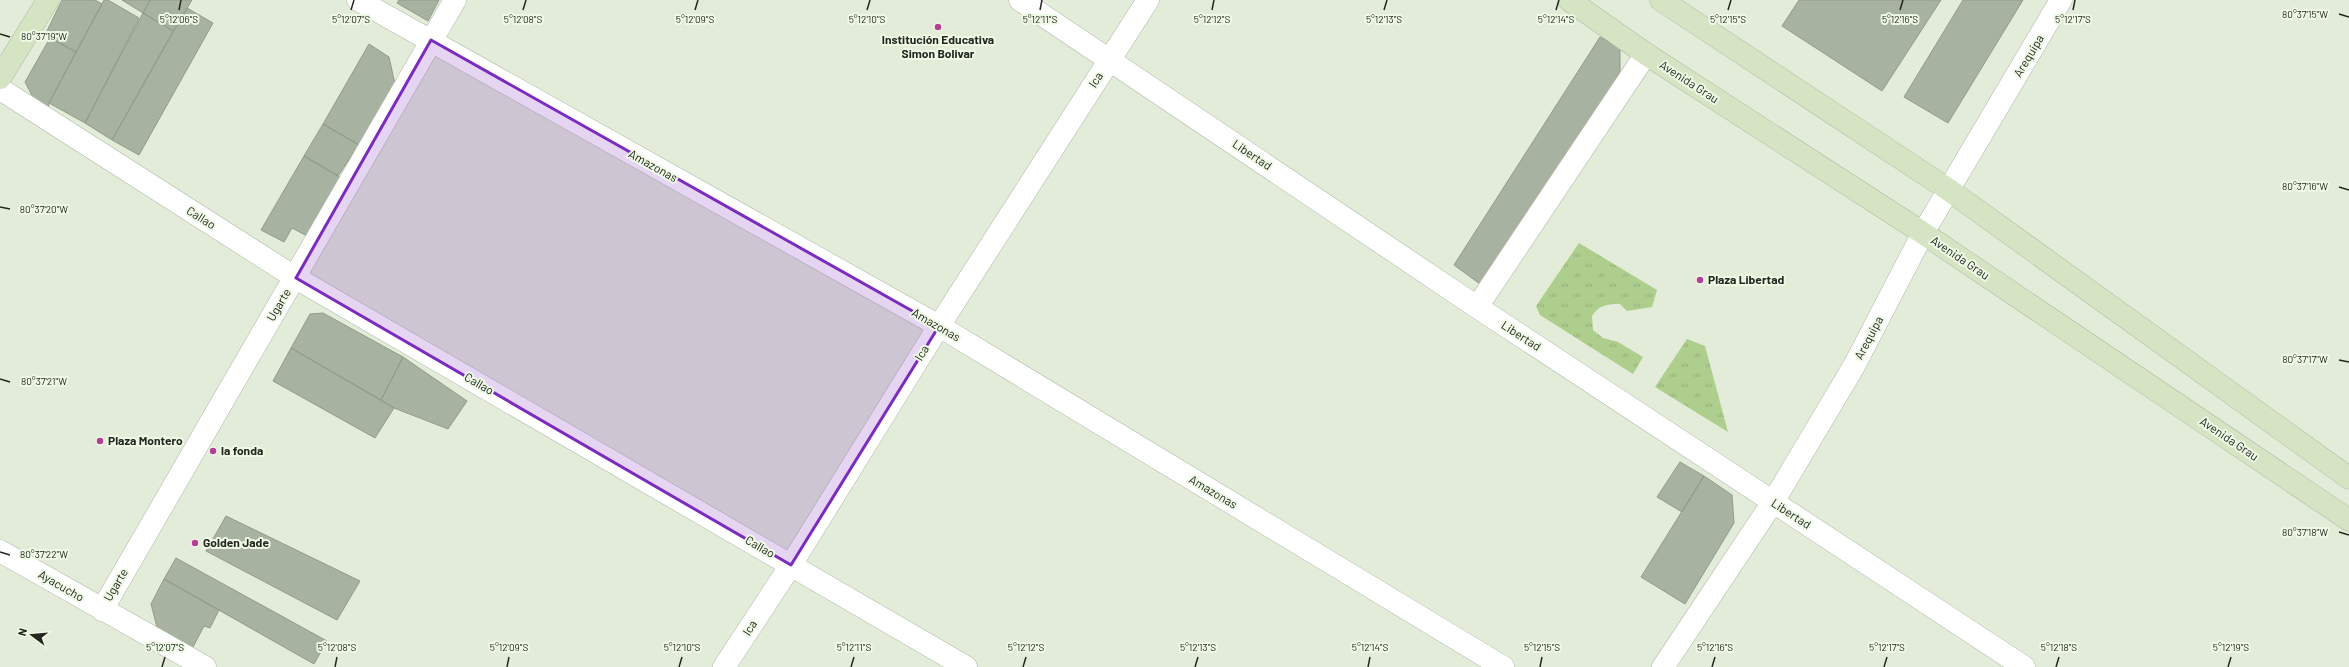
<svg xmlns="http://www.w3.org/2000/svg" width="2349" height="667" viewBox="0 0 2349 667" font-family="Barlow,sans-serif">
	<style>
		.grass { fill: url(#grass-tufts) }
		.building { fill: #a8b2a0; stroke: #919b88 }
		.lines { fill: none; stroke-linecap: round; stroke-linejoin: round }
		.street-casing { stroke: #afbaa7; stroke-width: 23 }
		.secondary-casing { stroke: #afbaa7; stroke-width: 23 }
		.street { stroke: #fff; stroke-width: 22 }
		.secondary { stroke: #d5e4c2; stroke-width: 22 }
		.marked { fill: #7b2cbf; fill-opacity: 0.2; stroke: #7b2cbf; stroke-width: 3; stroke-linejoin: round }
		.ticks { fill: none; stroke: #232720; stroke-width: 1.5 }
		.poi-dot { fill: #b63f95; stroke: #effae6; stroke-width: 1.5 }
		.labels { text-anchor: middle; stroke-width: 4; stroke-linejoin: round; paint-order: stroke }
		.poi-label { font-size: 12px; font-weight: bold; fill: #232720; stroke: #effae6; text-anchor: start }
		.street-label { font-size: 12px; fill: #232720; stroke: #effae6 }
		.ticks-label { font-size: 10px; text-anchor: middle; fill: #232720; stroke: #effae6; stroke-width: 4; stroke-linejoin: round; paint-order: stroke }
	</style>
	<defs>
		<pattern id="grass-tufts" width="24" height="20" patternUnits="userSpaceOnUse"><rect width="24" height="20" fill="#adce8d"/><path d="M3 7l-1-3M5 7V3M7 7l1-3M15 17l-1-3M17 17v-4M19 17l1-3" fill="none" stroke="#95b179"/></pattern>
	</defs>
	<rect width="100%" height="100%" fill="#e2ecd8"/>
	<path class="grass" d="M1579,243L1657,290L1652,307L1627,311L1620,304C1607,304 1599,305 1592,316L1593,330L1603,338L1618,342L1643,357L1633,374L1540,315L1536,306Z
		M1687,339L1705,346L1728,432L1655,387Z"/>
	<path class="building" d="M62,0H95L102,4L76,52L45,35Z
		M104,0H108L139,18L85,123L49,103Z
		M122,0H150L143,13Z
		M150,0H192L173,31L143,13Z
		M399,0H439L428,21L397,3Z
		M1799,0H1941L1882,91L1782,26Z
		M1963,0H2023L1948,123L1904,97Z
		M187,8L213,23L139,155L112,140Z
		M143,13L173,31L112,140L85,123Z
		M1600,37L1620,48V73L1480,284L1454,265Z
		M50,38L76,52L49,103L48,110L34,99L25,82Z
		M369,44L389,57L395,84L359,145L323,124Z
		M323,124L359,145L338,176L304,156Z
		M304,156L342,178L309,237L292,228L284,242L261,230Z
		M323,313L403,357L381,400L291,348L310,314Z
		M291,348L394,408L375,438L273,381Z
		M403,357L467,401L448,429L394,408L381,400Z
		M1680,462L1704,476L1682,512L1657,497Z
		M1704,476L1732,495L1734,523L1685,604L1641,577Z
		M226,516L360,581L337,620L206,551Z
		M176,558L327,641L314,664L164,579Z
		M164,579L219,610L210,628L204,626L192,649L158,631L151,604Z"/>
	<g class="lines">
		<g class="street-casing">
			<path id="street" d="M358,0L939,326L1503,667
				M1020,0L1477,307L2024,667
				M0,89L296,278L966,667
				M1477,307L1646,54
				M0,551L205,667
				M102,610L455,0
				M724,667L791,565L939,326L1148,0
				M1663,667L1773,502L1854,366L1923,233L2061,0"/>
		</g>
		<g class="secondary-casing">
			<path id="secondary" d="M1569,0L1646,54L1923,233L2349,520
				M1661,0L1949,190L2349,478
				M0,78L48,0"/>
		</g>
		<use href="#street" class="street"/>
		<use href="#secondary" class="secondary"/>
	</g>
	<path class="marked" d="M431,40L939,326L791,565L296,278Z"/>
	<path class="ticks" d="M179,10L181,0M351,10L354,0M523,10L526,0M695,10L698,0M867,10L870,0M1040,10L1042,0M1212,10L1214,0M1384,10L1387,0M1556,10L1559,0M1728,10L1731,0M1900,10L1903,0M2073,10L2075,0M2339,14L2349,17M0,34L10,37M2339,187L2349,190M0,207L10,209M2339,360L2349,362M0,379L10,382M2339,532L2349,535M0,552L10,555M162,667L165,657M335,667L337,657M507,667L509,657M679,667L682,657M851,667L854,657M1023,667L1026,657M1195,667L1198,657M1368,667L1370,657M1540,667L1542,657M1712,667L1715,657M1884,667L1887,657M2056,667L2059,657M2228,667L2231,657"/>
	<g class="poi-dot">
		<circle cx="938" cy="27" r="4"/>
		<circle cx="1700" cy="280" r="4"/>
		<circle cx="100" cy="441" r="4"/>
		<circle cx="213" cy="451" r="4"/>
		<circle cx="195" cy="543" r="4"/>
	</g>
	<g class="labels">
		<g class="poi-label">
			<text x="938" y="44" text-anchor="middle">Institución Educativa<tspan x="938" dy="14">Simon Bolivar</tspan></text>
			<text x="1708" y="284">Plaza Libertad</text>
			<text x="108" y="445">Plaza Montero</text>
			<text x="221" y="455">la fonda</text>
			<text x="203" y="547">Golden Jade</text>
		</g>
		<g class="street-label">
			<text transform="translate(2029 56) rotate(-59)" y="4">Arequipa</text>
			<text transform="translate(1096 80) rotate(-57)" y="4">Ica</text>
			<text transform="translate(1689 82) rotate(33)" y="4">Avenida Grau</text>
			<text transform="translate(1252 155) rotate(34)" y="4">Libertad</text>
			<text transform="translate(653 166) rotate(29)" y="4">Amazonas</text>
			<text transform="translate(201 218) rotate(32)" y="4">Callao</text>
			<text transform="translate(1960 258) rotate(34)" y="4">Avenida Grau</text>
			<text transform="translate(279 305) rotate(-60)" y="4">Ugarte</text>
			<text transform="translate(936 325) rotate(30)" y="4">Amazonas</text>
			<text transform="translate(1521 336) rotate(33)" y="4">Libertad</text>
			<text transform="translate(1869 338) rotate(-62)" y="4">Arequipa</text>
			<text transform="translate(922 353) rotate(-58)" y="4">Ica</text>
			<text transform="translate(479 384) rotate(30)" y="4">Callao</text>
			<text transform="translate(2229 439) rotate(34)" y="4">Avenida Grau</text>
			<text transform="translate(1213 492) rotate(31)" y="4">Amazonas</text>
			<text transform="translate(1791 514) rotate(33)" y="4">Libertad</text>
			<text transform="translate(760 547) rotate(30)" y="4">Callao</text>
			<text transform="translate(116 585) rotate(-60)" y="4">Ugarte</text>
			<text transform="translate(61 586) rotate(30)" y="4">Ayacucho</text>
			<text transform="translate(750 628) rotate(-57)" y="4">Ica</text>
		</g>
	</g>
	<g class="ticks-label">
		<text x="2305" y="18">80°37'15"W</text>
		<text x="179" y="23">5°12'06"S</text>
		<text x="351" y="23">5°12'07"S</text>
		<text x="523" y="23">5°12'08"S</text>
		<text x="695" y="23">5°12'09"S</text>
		<text x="867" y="23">5°12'10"S</text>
		<text x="1040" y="23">5°12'11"S</text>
		<text x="1212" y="23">5°12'12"S</text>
		<text x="1384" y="23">5°12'13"S</text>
		<text x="1556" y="23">5°12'14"S</text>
		<text x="1728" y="23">5°12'15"S</text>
		<text x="1900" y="23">5°12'16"S</text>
		<text x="2073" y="23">5°12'17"S</text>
		<text x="44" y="40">80°37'19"W</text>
		<text x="2305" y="190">80°37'16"W</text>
		<text x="44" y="213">80°37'20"W</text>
		<text x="2305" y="363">80°37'17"W</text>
		<text x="44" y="385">80°37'21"W</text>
		<text x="2305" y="536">80°37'18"W</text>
		<text x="44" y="558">80°37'22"W</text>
		<text x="165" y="651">5°12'07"S</text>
		<text x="337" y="651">5°12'08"S</text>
		<text x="509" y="651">5°12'09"S</text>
		<text x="682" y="651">5°12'10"S</text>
		<text x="854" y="651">5°12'11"S</text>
		<text x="1026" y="651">5°12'12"S</text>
		<text x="1198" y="651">5°12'13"S</text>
		<text x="1370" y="651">5°12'14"S</text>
		<text x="1542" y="651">5°12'15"S</text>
		<text x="1715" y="651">5°12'16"S</text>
		<text x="1887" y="651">5°12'17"S</text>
		<text x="2059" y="651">5°12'18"S</text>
		<text x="2231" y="651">5°12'19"S</text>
	</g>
	<g transform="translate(32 635) rotate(286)" stroke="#effae6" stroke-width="3" paint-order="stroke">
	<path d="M0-3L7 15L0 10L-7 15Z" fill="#232720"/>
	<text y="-6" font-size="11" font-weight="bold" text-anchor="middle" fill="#232720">N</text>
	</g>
</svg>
